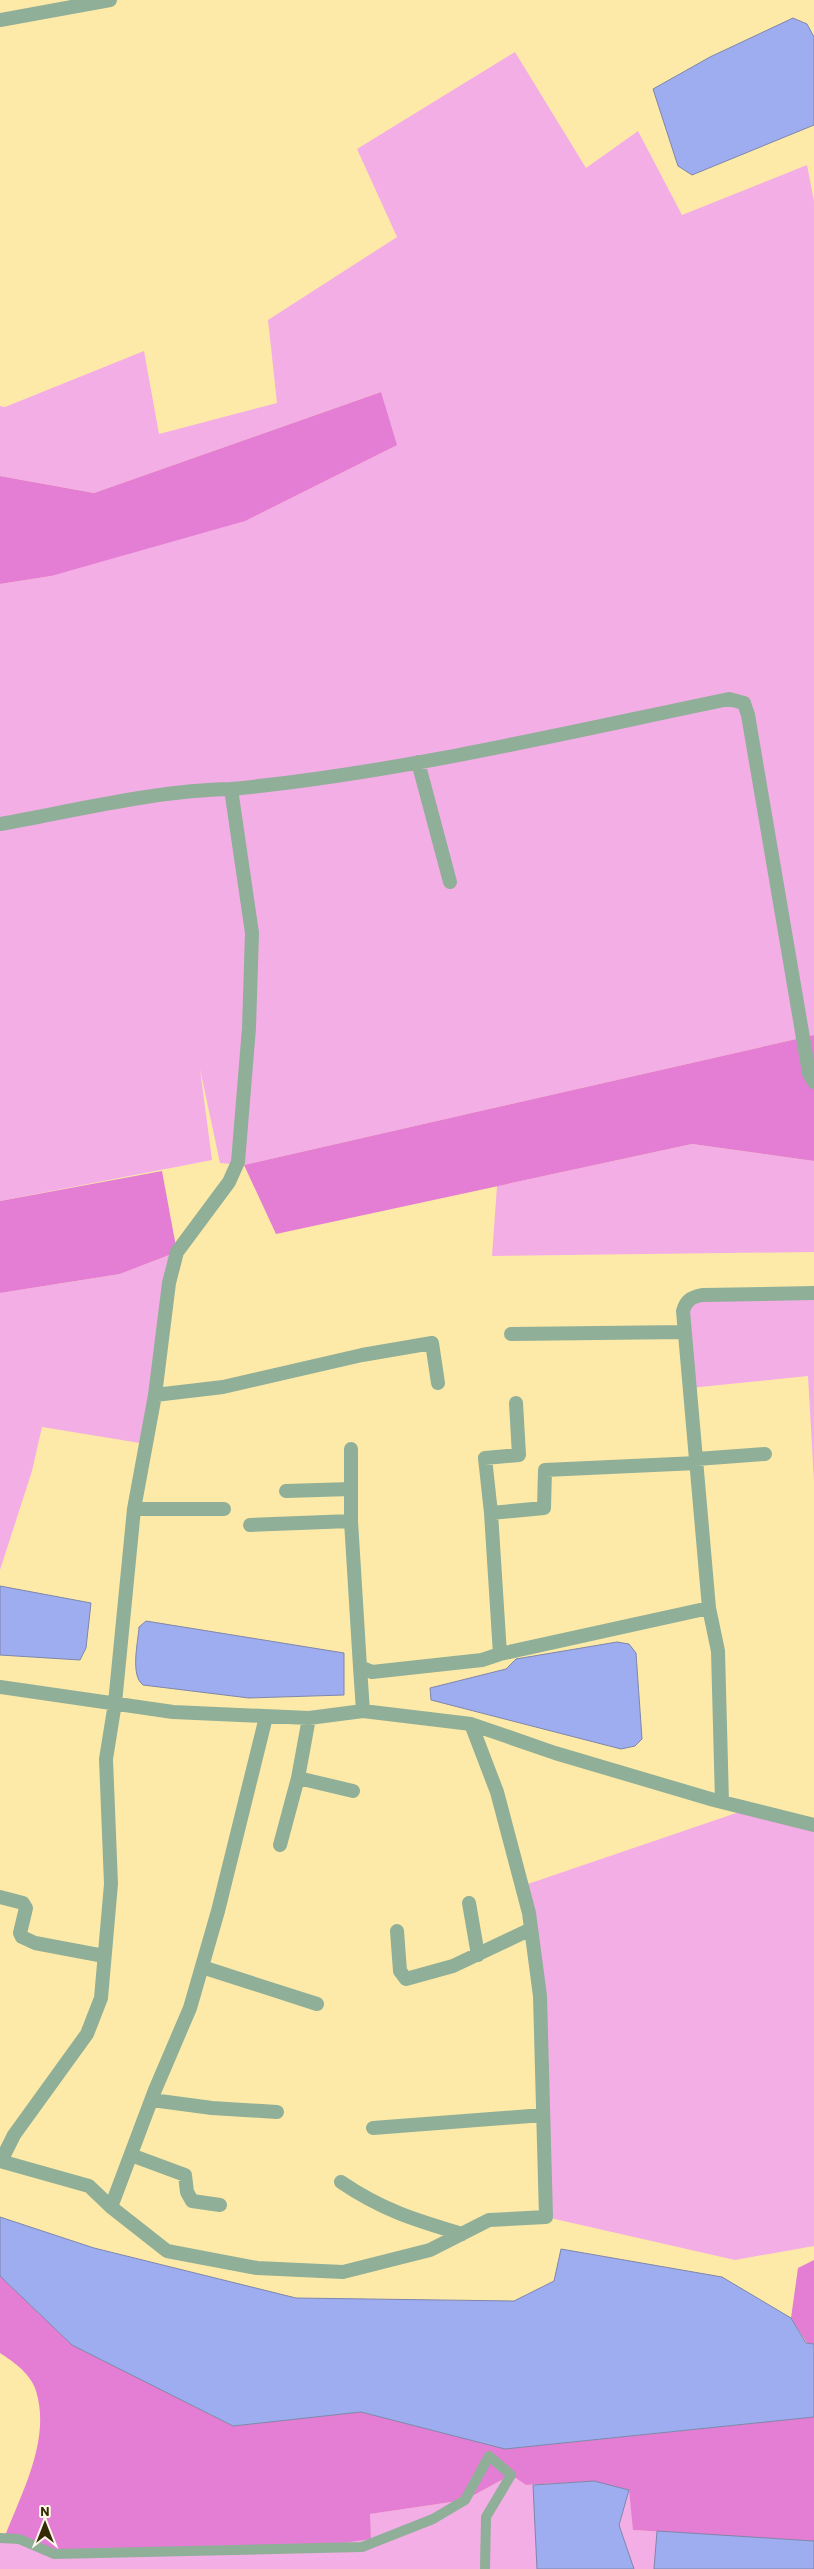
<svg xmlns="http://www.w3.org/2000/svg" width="814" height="2569" viewBox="0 0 814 2569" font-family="Barlow,sans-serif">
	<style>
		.green { fill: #f3aee6 }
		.forest { fill: #e47ed4 }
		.water { fill: #9dadf0; stroke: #7e86aa }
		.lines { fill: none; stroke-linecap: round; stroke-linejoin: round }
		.service { stroke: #8faf98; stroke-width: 10 }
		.minor { stroke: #8faf98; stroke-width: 14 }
	</style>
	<rect width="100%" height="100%" fill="#feeaa8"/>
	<path class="green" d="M515,52L586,168L638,131L682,215L807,165L814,201V1035L244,1165L220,1163L200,1069L212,1160L0,1201V584L51,576L381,392L94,493L0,476V406L5,407L144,351L159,434L277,403L268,320L397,237L357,149Z
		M692,1144L814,1161V1252L492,1256L497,1186Z
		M177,1252L140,1443L42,1427L32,1471L0,1570V1293L120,1274Z
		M814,1288V1481L808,1376L690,1388L686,1303Z
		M748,1809L814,1825V2246L735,2260L546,2217L540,1996L522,1886Z
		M511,2475L526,2485L594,2481L629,2490L634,2530L814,2541V2569H0V2538L371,2539L369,2514L465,2500Z"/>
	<path class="forest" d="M381,392L397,445L245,521L51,576L0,584V476L94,493Z
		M814,1035V1161L692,1144L276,1234L244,1165Z
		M162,1171L177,1252L120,1274L0,1293V1201Z
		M814,2260V2344L807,2343L791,2318L798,2268Z
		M0,2276L72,2345L233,2426L361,2412L505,2449L814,2417V2541L633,2530L629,2490L594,2481L526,2485L511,2475L465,2500L370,2514L371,2539L301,2549L54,2554L5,2536C22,2492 51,2439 36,2391C31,2374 14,2362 0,2353Z"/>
	<path class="water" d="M793,18L807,24L814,37V125L692,175L678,166L653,89L710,57Z
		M0,1586L91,1603L86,1648L80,1660L0,1655Z
		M146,1621L344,1653V1695L249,1698L143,1685C130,1675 138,1643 139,1627Z
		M617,1642L629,1644L636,1653L642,1739L635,1746L621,1749L431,1700L430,1688L506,1669L516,1659Z
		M0,2217L94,2248L296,2298L514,2301L554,2281L561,2249L722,2277L791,2318L806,2343L814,2344V2417L505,2449L361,2412L233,2426L72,2345L0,2276Z
		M594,2481L629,2490L619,2525L634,2569H537L533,2485Z
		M657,2531L814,2541V2569H654Z"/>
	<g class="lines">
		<path class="service" d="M0,2538L19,2539L54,2554L362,2547L433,2519L465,2500L489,2456L511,2475L486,2517L485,2569"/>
		<path class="minor" d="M0,20L110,0
			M418,762L450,882
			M231,789C398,773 564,733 729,699L744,703L748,715L809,1073L814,1082
			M0,824C73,811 158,790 231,789L252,933L249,1028L238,1162L229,1182L177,1252L169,1283L155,1395L134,1509L115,1703L106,1759L111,1884L101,1998L87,2034L14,2135L1,2161
			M511,1334L685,1332
			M155,1395L223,1387L362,1355L432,1343L438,1383
			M351,1449V1521L360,1667L372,1672L482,1660L500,1654L491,1513L485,1458L519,1455L516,1403
			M697,1459L765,1454
			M286,1491L351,1489
			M134,1509H224
			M491,1513L544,1508L545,1470L697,1463
			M250,1525L351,1521
			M500,1654L709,1608
			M360,1667L363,1711
			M0,1687L173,1712L309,1718L363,1711L471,1724L555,1753L714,1800L814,1825
			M298,1778L353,1791
			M722,1802L718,1651L709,1608L683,1311C686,1300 692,1297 702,1295L814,1293
			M280,1845L298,1778L309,1718
			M0,1897L23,1903L26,1908L20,1933L22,1937L35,1943L104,1956
			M469,1903L478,1955
			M397,1931L400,1971L406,1979L453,1966L531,1929
			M202,1967L317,2004
			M152,2100L212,2108L277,2112
			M373,2128L543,2115
			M131,2155L185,2175L187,2192L192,2201L220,2205
			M0,2161L89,2186L111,2207L167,2251L257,2268L343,2272L430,2250L489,2220L546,2217L540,1996L529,1913L497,1792L471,1724
			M341,2182C382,2210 415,2220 462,2234
			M111,2207L155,2090L190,2008L218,1911L266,1717"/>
	</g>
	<g transform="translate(45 2524)" stroke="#fdf8e8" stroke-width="4" paint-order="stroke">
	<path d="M0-4L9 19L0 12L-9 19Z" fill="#342a05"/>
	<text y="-8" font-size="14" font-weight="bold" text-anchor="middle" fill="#342a05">N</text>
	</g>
</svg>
